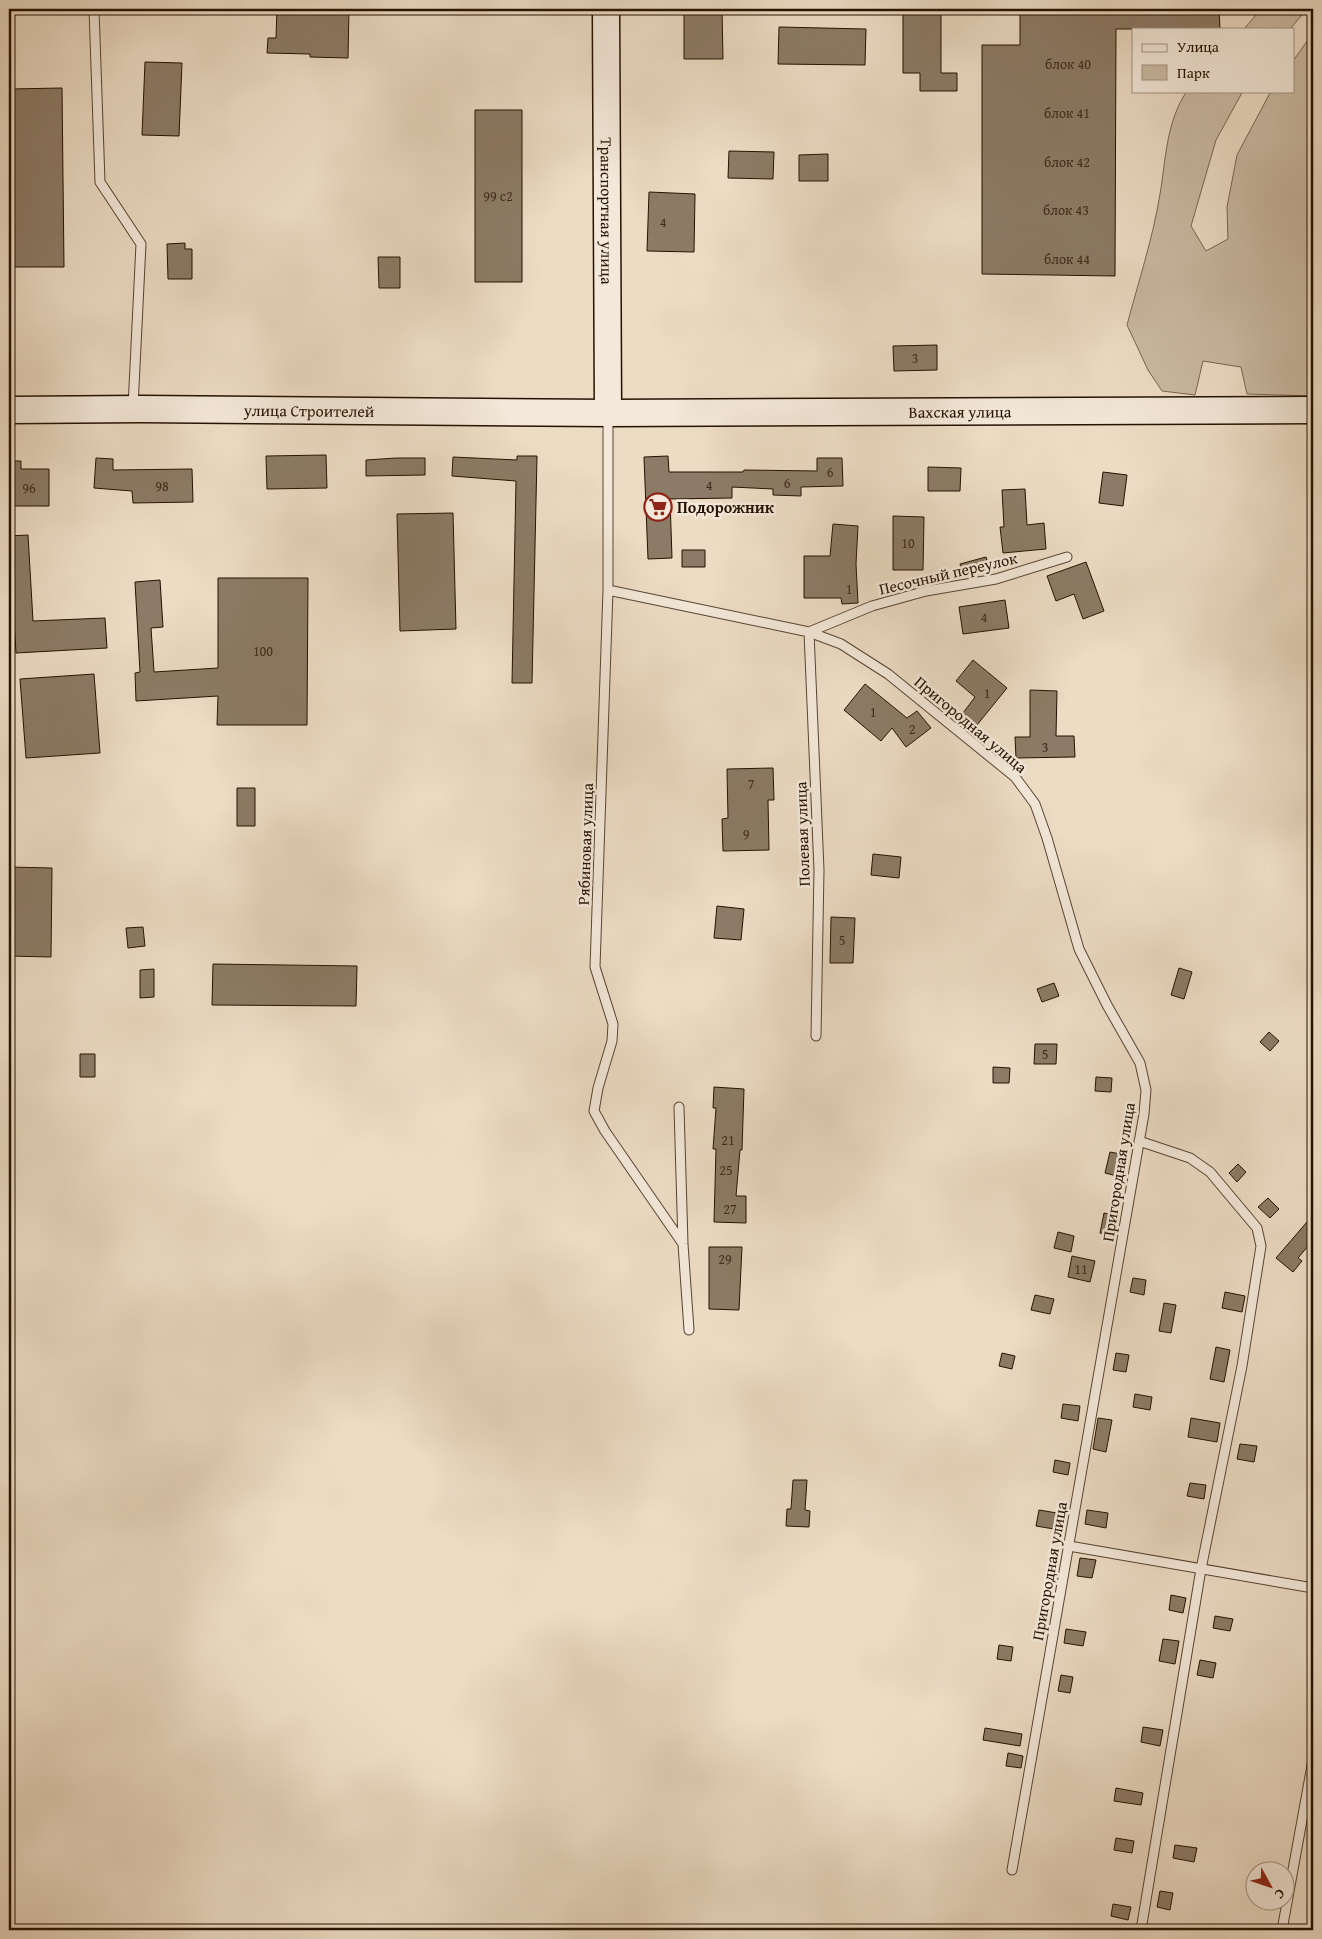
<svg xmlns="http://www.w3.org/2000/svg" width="1322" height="1939" viewBox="0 0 1322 1939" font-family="'Gentium Book Plus',serif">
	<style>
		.green { fill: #cabaa3; stroke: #786652 }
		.building { fill: #8c7b66; stroke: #251200 }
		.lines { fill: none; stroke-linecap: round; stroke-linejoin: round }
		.lane-casing { stroke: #574431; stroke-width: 11 }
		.secondary-casing { stroke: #251200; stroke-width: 29 }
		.lane { stroke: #f3e8d9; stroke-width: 9 }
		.secondary { stroke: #f3e8d9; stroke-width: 26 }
		.labels { text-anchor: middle; stroke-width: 5; stroke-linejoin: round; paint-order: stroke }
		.number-label { font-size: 14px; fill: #3f2c1a }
		.street-label { font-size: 16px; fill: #251200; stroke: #f3e8d9 }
		.poi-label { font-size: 16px; font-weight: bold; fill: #251200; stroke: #f3e8d9; text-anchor: start }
	</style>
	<rect width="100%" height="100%" fill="#ecdcc4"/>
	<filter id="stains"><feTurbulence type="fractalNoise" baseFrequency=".004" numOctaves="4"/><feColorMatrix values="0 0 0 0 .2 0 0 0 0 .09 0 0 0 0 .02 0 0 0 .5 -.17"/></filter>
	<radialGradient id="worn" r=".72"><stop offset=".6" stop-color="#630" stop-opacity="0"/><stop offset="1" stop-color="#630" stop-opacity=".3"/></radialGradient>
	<path class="green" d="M1261,9H1307L1290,29H1244Z
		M1313,33V396L1247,394L1241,367L1203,361L1195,395L1162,391L1148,370L1127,325C1138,283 1153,238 1160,194C1166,159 1166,122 1187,91H1243L1216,140L1191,226L1206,251L1228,239L1227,207L1237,155L1271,91H1293V61Z"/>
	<path class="building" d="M277,9H349L348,58L310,57V54L267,53L268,38H276Z
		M684,9H722L723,59H684Z
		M903,9H941V73H957V91H920V73H903Z
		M1020,9H1219L1220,29H1116L1115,276L982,274V45H1020Z
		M779,27L866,29L865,65L778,64Z
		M145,62L182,63L179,136L142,135Z
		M62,88L64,267H9V89Z
		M475,110H522V282H475Z
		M729,151L774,152L773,179L728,178Z
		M828,154V181H799V155Z
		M649,192L695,194L694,252L647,251Z
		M185,243V249H192V279H168L167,244Z
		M378,257H400V288H379Z
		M937,345V370L894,371L893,346Z
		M326,455L327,488L267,489L266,456Z
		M517,456H537L532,683H512L516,481L452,476L453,457L517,460Z
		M668,456L669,472H743L744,470L817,471V458H842L843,486L801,487V496L773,495V489L732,487V498L670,499L672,558L648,559L644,457Z
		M96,458L113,459V470L192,469L193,502L133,503L132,491L94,488Z
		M396,458H425V475L366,476V460Z
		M9,461H21V469H49V506H9Z
		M928,467L961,468L960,491H928Z
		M1103,472L1127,475L1123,506L1099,503Z
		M1025,489L1027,525L1044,523L1046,549L1003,553L1000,527H1004L1002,490Z
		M453,513L456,629L400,631L397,514Z
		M893,516L924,517L923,570H893Z
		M833,524L858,526L856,564L858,603L842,604L841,598H804V556H830Z
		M28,535L33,621L105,618L107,648L16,653L9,536Z
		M682,550H705V567H682Z
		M986,557L990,569L963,576L960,564Z
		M1086,562L1104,611L1083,619L1074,594L1056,601L1047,576Z
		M218,578H308L307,725H217L218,696L136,701L135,673L140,672L135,582L160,580L163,627L151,628L154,672L218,668Z
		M1005,600L1009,628L963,634L959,607Z
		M973,660L1007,688L977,725L963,713L975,697L956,681Z
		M94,674L100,753L26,758L20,679Z
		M865,684L907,718L917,711L931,728L906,747L892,728L881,741L844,710Z
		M1030,690L1057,691L1056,736H1074L1075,757L1016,758L1015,737H1030Z
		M773,768L774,800H768L769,850L723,851L722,819L728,818L727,769Z
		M237,788H255V826H237Z
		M873,854L901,857L899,878L871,875Z
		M9,867L52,868L51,957L9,956Z
		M717,906L744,909L741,940L714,938Z
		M831,917L855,918L853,963H830Z
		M143,927L145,946L128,948L126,928Z
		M213,964L357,966L356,1006L212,1005Z
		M1179,968L1192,972L1184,999L1171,995Z
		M154,969V997L140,998V970Z
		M1054,983L1059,996L1042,1002L1037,989Z
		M1269,1032L1279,1041L1270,1051L1260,1042Z
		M1035,1044H1057L1056,1064H1034Z
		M80,1054H95V1077H80Z
		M993,1067L1010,1068L1009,1083H993Z
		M1096,1077L1112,1078L1111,1092L1095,1091Z
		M714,1087L744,1089L742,1150H740L736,1196H746V1223L714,1222L716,1149H713L716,1108H713Z
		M1110,1152L1126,1155L1121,1177L1105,1173Z
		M1238,1164L1246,1172L1237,1182L1229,1173Z
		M1268,1198L1279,1209L1270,1218L1258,1207Z
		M1104,1213L1117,1216L1112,1236L1100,1233Z
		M1313,1215V1240L1298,1258L1302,1261L1293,1272L1276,1258Z
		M1058,1232L1074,1236L1071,1252L1054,1248Z
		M709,1247H742L739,1310L709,1309Z
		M1072,1256L1095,1261L1090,1282L1068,1277Z
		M1133,1278L1146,1280L1144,1295L1130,1292Z
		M1225,1292L1245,1296L1242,1312L1222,1308Z
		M1035,1295L1054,1299L1050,1314L1031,1310Z
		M1164,1303L1176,1305L1171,1333L1159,1331Z
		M1216,1347L1230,1350L1224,1382L1210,1379Z
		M1002,1353L1015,1356L1012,1369L999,1366Z
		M1116,1353L1129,1355L1126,1372L1113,1370Z
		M1135,1394L1152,1397L1150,1410L1133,1407Z
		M1063,1404L1080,1406L1078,1421L1061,1418Z
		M1098,1418L1112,1420L1106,1452L1093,1449Z
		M1191,1418L1220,1423L1217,1442L1188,1437Z
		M1240,1444L1257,1446L1254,1462L1237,1459Z
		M1055,1460L1070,1463L1068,1475L1053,1472Z
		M793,1480H807L805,1510L810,1511L809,1527L786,1526L787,1509H791Z
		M1190,1483L1206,1485L1204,1499L1187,1496Z
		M1039,1510L1057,1513L1054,1529L1036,1526Z
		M1087,1510L1108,1513L1106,1528L1085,1524Z
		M1080,1558L1096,1560L1092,1578L1077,1576Z
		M1171,1595L1186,1598L1183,1613L1169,1610Z
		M1215,1616L1233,1619L1230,1631L1213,1628Z
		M1066,1629L1086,1632L1083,1646L1064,1643Z
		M1163,1639L1179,1641L1175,1664L1159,1661Z
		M999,1645L1013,1647L1011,1661L997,1659Z
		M1200,1660L1216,1663L1213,1678L1197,1675Z
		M1061,1675L1073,1677L1070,1693L1058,1691Z
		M1143,1727L1163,1730L1160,1746L1141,1742Z
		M985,1728L1022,1734L1020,1746L983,1740Z
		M1008,1753L1023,1756L1021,1768L1006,1766Z
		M1116,1788L1143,1793L1141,1805L1114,1801Z
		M1116,1838L1134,1841L1132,1853L1114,1850Z
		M1175,1845L1197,1848L1194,1862L1173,1858Z
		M1160,1891L1173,1893L1170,1910L1157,1907Z
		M1113,1904L1131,1907L1128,1920L1111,1916Z"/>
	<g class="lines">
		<g class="lane-casing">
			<path id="lane" d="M94,9L100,182L141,244L133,407
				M608,415V590L595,967L613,1024L612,1041L598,1088L594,1111L605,1131L683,1244
				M608,590L809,632L841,644L888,674L1015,777L1035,804L1047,838L1079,949L1107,1005L1140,1063L1146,1090L1144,1114L1012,1870
				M816,1036L819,870L809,632L872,606L926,591L996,579L1067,557
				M679,1107L683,1244L689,1330
				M1139,1141L1190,1158L1210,1172L1257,1228L1261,1246L1242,1366L1201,1569L1141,1930
				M1069,1546L1313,1588
				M1282,1930L1313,1760"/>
		</g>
		<g class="secondary-casing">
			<g id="secondary">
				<path id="s1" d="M606,9L608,413"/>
				<path id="s2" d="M9,410L141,409L608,413L1313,410"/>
			</g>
		</g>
		<use href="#lane" class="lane"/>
		<use href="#secondary" class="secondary"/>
	</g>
	<defs>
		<g id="supermarket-ring" transform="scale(1.4375)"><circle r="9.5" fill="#f3e8d9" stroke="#8f2418" stroke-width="1.5"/><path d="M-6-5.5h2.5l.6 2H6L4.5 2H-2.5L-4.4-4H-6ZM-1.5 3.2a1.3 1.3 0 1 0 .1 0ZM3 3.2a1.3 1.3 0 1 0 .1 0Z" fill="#8f2418"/></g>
	</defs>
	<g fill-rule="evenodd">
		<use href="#supermarket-ring" x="658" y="507"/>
	</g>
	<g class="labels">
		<g class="number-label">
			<text x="1068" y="69">блок 40</text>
			<text x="1067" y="118">блок 41</text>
			<text x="1067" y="167">блок 42</text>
			<text x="498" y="201">99 с2</text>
			<text x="1066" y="215">блок 43</text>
			<text x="663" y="227">4</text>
			<text x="1067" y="264">блок 44</text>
			<text x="915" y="363">3</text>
			<text x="830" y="477">6</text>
			<text x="787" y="488">6</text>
			<text x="709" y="490">4</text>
			<text x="162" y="491">98</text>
			<text x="29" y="493">96</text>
			<text x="908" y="548">10</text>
			<text x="849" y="594">1</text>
			<text x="984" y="622">4</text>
			<text x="263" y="656">100</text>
			<text x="987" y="698">1</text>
			<text x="873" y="717">1</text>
			<text x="912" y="734">2</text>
			<text x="1045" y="752">3</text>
			<text x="751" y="789">7</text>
			<text x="746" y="839">9</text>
			<text x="842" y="945">5</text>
			<text x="1045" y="1059">5</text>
			<text x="728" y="1145">21</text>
			<text x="726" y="1175">25</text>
			<text x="730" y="1214">27</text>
			<text x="725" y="1264">29</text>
			<text x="1081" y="1274">11</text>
		</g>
		<g class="street-label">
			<text dy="6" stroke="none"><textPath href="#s1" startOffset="202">Транспортная улица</textPath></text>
			<text dy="6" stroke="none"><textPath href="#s2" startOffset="300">улица Строителей</textPath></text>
			<text dy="6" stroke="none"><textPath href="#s2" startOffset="951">Вахская улица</textPath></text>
			<text transform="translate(948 573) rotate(-13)" y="6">Песочный переулок</text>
			<text transform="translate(971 724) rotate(40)" y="6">Пригородная улица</text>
			<text transform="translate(802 834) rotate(-92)" y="6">Полевая улица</text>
			<text transform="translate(585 844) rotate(-88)" y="6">Рябиновая улица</text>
			<text transform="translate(1118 1172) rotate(-81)" y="6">Пригородная улица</text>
			<text transform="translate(1049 1571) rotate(-80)" y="6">Пригородная улица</text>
		</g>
		<g class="poi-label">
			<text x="677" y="513">Подорожник</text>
		</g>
	</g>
	<rect width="1322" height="1939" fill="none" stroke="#ecdcc4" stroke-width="30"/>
	<rect x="10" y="10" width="1302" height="1919" fill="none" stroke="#251200" stroke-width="2.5"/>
	<rect x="15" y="15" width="1292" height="1909" fill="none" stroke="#251200"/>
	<rect x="1132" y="28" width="162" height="65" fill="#f3e8d9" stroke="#a19282"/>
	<rect x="1142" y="44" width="25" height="8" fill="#f3e8d9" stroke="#a19282"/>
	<text x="1177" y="52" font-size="15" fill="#251200">Улица</text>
	<rect x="1142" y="65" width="25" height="15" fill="#cabaa3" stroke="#a19282"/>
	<text x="1177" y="78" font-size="15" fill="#251200">Парк</text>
	<g transform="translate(1270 1886) rotate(130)"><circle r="24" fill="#f3e8d9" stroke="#a19282"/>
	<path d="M0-4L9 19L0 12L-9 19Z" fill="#8f2418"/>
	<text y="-8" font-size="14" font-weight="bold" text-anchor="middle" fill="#251200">С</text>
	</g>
	<rect width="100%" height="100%" filter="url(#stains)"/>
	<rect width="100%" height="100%" fill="url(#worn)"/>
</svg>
